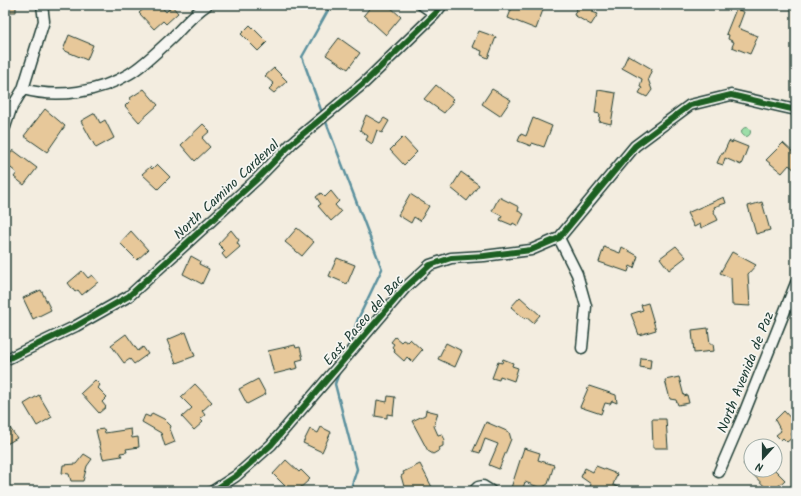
<svg xmlns="http://www.w3.org/2000/svg" width="801" height="496" viewBox="0 0 801 496" font-family="Kalam,sans-serif">
	<style>
		.green { fill: #9ddea8; stroke: #5e8e6e }
		.lines { fill: none; stroke-linecap: round; stroke-linejoin: round }
		.stream { stroke: #5b919e; stroke-width: 2.5 }
		.building { fill: #e7c89a; stroke: #1f3d34 }
		.minor-casing { stroke: #1f3d34; stroke-width: 13 }
		.minor { stroke: #f6f6f2; stroke-width: 10 }
		.cycleway-casing { stroke: #f6f6f2; stroke-width: 8 }
		.cycleway { stroke: #1b5e20; stroke-width: 6 }
		.labels { text-anchor: middle; stroke-width: 3.5; stroke-linejoin: round; paint-order: stroke }
		.street-label { font-size: 14px; fill: #1f3d34; stroke: #f6f6f2 }
	</style>
	<rect width="100%" height="100%" fill="#f3ede0"/>
	<filter id="ink" filterUnits="userSpaceOnUse"><feTurbulence type="fractalNoise" baseFrequency=".025" numOctaves="2"/><feDisplacementMap in="SourceGraphic" scale="8" xChannelSelector="R" yChannelSelector="G"/><feConvolveMatrix kernelMatrix="1 2 1 2 8 2 1 2 1" color-interpolation-filters="sRGB"/></filter>
	<g filter="url(#ink)">
		<path class="green" d="M741.5 132a4.5 4.5 0 1 1 9 0a4.5 4.5 0 1 1-9 0Z"/>
		<g class="lines">
			<path class="stream" d="M321,110L302,57L331,5
				M326,122L382,269L358,319L347,350
				M340,370L335,384L357,469L350,491"/>
		</g>
		<path class="building" d="M5,5H16V12H5Z
			M148,5H160L166,12L172,6L178,13L166,24L163,21L154,29L139,13Z
			M372,5H388L401,17L386,35L364,15Z
			M513,5H536L538,8L543,10L536,29L508,18Z
			M578,5H587L594,9L592,12L598,14L591,25L574,15Z
			M736,9L744,12L738,28L758,36L750,54L732,47L734,42L728,39L729,35L726,34Z
			M250,25L267,42L258,51L241,34Z
			M479,31L496,37L488,58L481,55L482,51L472,47Z
			M69,35L93,45L87,60L63,50Z
			M339,38L360,53L348,69L326,55Z
			M628,55L652,69L648,79L652,90L647,97L639,93L642,88L640,87L642,79L622,68Z
			M274,68L287,81L274,93L269,89L274,84L265,76Z
			M436,85L453,99L451,101L453,102L444,113L424,99Z
			M144,89L158,105L139,122L125,106L131,100L130,98Z
			M492,89L511,100L500,116L482,104Z
			M598,90L616,93L611,124L599,121L600,114L595,113Z
			M45,109L65,126L47,152L24,136Z
			M95,113L100,123L105,120L114,138L96,148L81,121Z
			M366,115L380,123L384,118L389,121L382,133L377,130L372,144L366,140L368,136L360,130Z
			M533,118L552,126L544,147L532,143L531,146L518,141L521,134L526,136Z
			M203,124L210,131L202,138L210,147L195,161L181,145Z
			M403,137L417,152L404,165L390,150Z
			M729,141L732,143L733,141L748,147L741,165L725,158L723,165L717,163L721,154H723Z
			M783,143L796,155V171L789,165L782,173L766,160Z
			M13,150L37,168L24,185L14,177L17,173L6,164L10,158L8,157Z
			M157,164L170,177L158,189L142,174L150,167L152,169Z
			M461,172L479,185L467,201L451,188Z
			M331,191L339,201L335,205L341,212L331,221L318,206L321,204L316,197L321,193L325,197Z
			M410,194L429,206L420,221L414,217L411,223L398,215Z
			M499,197L519,207L518,211L524,214L518,226L513,223L512,225L500,220L502,216L492,211Z
			M724,197L726,203L714,207L715,209L713,210L718,220L701,228L700,224L694,227L687,213Z
			M762,202L770,230L756,234L748,206Z
			M297,228L314,242L302,256L285,242Z
			M231,230L239,240L237,243L240,247L226,259L222,254L225,251L218,244Z
			M131,231L148,250L137,260L120,243Z
			M676,246L686,257L669,270L660,258Z
			M604,247L620,253L622,247L638,256L634,268L630,266L628,272L599,262Z
			M732,252L756,265L748,274L750,306L732,305L731,278L720,273Z
			M191,256L200,261L199,264L209,269L202,284L183,274Z
			M337,258L355,265L347,284L329,276Z
			M82,271L88,278L92,275L98,282L82,295L78,290L75,292L68,283Z
			M41,290L51,310L33,319L23,298Z
			M520,297L540,315L533,323L526,317L525,319L511,307Z
			M648,303L656,330L639,335L631,314L643,310L641,305Z
			M708,328L710,344H713L714,351L694,353L692,330Z
			M186,332L195,356L176,363L167,340Z
			M126,334L138,351L143,347L148,354L134,364L130,359L124,363L111,345Z
			M395,337L401,342L403,340L407,342L410,339L422,350L412,362L407,357L404,361L394,352L395,350L392,347L394,344L391,342Z
			M446,343L462,351L455,367L438,359Z
			M295,345L296,348L300,347L303,359L296,361L298,368L274,374L268,351Z
			M641,358L651,359L650,369L640,367Z
			M503,359L513,363L512,366L518,368L514,381L500,376L499,380L492,378L498,362L502,363Z
			M679,377L684,396L687,395L689,403L678,405L676,400L670,399L665,380Z
			M258,379L266,394L247,404L239,389Z
			M95,380L100,385L98,388L107,397L102,402L106,407L99,413L81,393Z
			M195,384L212,402L202,411L205,415L200,419L203,422L194,430L182,417L192,408L181,397Z
			M589,386L616,395L617,403L612,401L610,404L605,403L601,414L580,407Z
			M39,395L52,417L37,426L24,404Z
			M388,396L395,397L393,415L387,414V418L375,416L377,400L387,402Z
			M426,410L438,413L434,426L438,435L442,434L445,440L443,442V446L439,448L440,450L433,454L428,451L412,421L425,415Z
			M784,411L796,424V430L791,434L793,437L787,442L783,438L781,440L776,435L781,431L775,420Z
			M152,413L164,419L171,426L170,429L175,442L165,446L161,433L142,422L145,415L150,417Z
			M652,419H666L668,448H653Z
			M5,421L17,438L5,445Z
			M486,422L509,432L511,439L499,469L489,465L498,444L485,439L480,453L473,451Z
			M321,427L331,432L322,452L303,443L310,429L318,433Z
			M104,429L105,433L131,429L132,438L138,437L139,447L126,449L127,452L120,453L122,456L103,459L96,430Z
			M524,448L540,453L538,460L554,465L548,484L541,488L525,482L522,491H510Z
			M84,454L92,459L87,466L83,481H71L69,474L62,473L63,465L76,464Z
			M751,456V470H775L785,480L773,491H769L743,464Z
			M286,460L299,472L301,470L310,479L297,491H290L273,474Z
			M420,464L434,491H409L408,488L405,490L401,476L404,474L403,472Z
			M596,466L617,474L613,485L627,491H589L591,484L581,477L585,468L593,472Z"/>
		<g class="lines">
			<g class="minor-casing">
				<path id="minor" d="M422,5L435,14
					M23,89C58,99 99,92 129,74C143,66 160,49 172,38C183,27 193,14 207,5
					M5,127L11,109L23,89L44,21L42,5
					M559,238L577,274L586,306L582,348
					M5,360L76,326L129,296L257,179L292,143L364,83L435,14L442,5
					M719,472L743,416L796,283
					M213,491L236,476L271,445L405,288L430,265L451,258L484,256L531,250L559,238L635,146L690,105L731,95L796,110
					M474,491L478,487L483,486L491,491"/>
			</g>
			<use href="#minor" class="minor"/>
			<g class="cycleway-casing">
				<path id="cycleway" d="M5,360L76,326L129,296L257,179L292,143L364,83L435,14L442,5
					M213,491L236,476L271,445L405,288L430,265L451,258L484,256L531,250L559,238L635,146L690,105L731,95L796,110"/>
			</g>
			<use href="#cycleway" class="cycleway"/>
		</g>
	</g>
	<g class="labels">
		<g class="street-label">
			<text transform="translate(226 189) rotate(-43)" y="5">North Camino Cardenal</text>
			<text transform="translate(363 320) rotate(-49)" y="5">East Paseo del Bac</text>
			<text transform="translate(745 372) rotate(-68)" y="5">North Avenida de Paz</text>
		</g>
	</g>
	<rect width="801" height="496" fill="none" stroke="#f6f6f2" stroke-width="20"/>
	<rect x="10" y="10" width="781" height="476" fill="none" stroke="#1f3d34" stroke-width="1.5" filter="url(#ink)"/>
	<g transform="translate(763 458) rotate(201)"><circle r="19" fill="#f6f6f2" stroke="#a0aca6"/>
	<path d="M0-3L7 15L0 10L-7 15Z" fill="#1f3d34"/>
	<text y="-6" font-size="11" font-weight="bold" text-anchor="middle" fill="#1f3d34">N</text>
	</g>
</svg>
